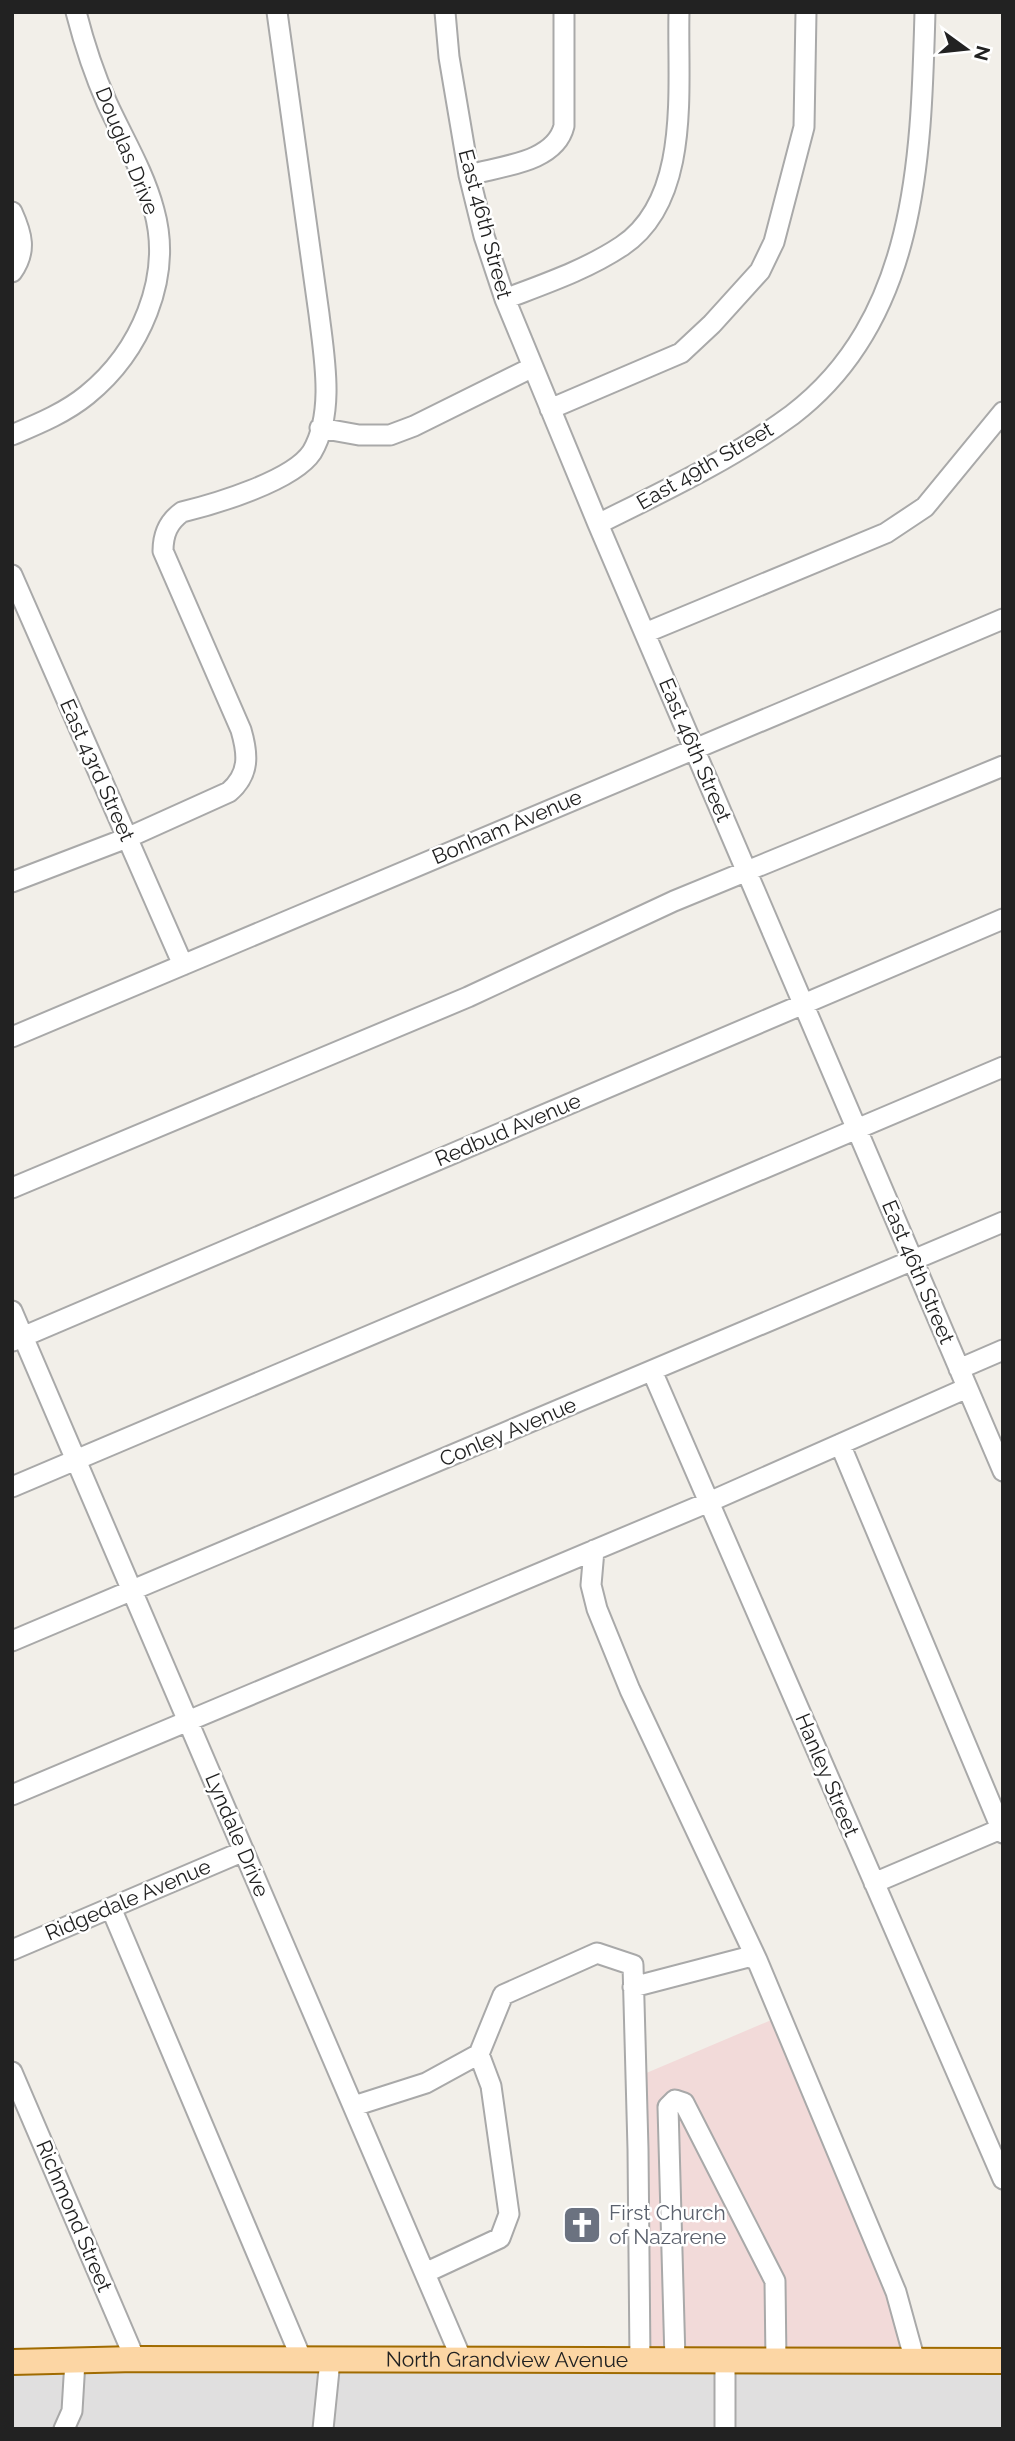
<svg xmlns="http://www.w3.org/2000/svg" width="1015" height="2441" viewBox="0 0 1015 2441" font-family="Raleway,sans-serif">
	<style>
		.residential { fill: #e0dfdf }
		.commercial { fill: #f2dad9 }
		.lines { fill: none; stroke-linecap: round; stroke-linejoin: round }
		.minor-casing { stroke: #a9a9a9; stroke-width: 23 }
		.major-casing { stroke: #a06b00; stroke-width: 28 }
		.minor { stroke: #fff; stroke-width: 19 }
		.major { stroke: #fcd6a4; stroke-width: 24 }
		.labels { text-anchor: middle; stroke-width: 5; stroke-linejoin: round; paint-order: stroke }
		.street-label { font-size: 21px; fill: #222; stroke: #fff }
		.worship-label { font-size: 21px; fill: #5b616d; stroke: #fff; text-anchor: start }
	</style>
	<rect width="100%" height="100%" fill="#f2efe9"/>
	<path class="residential" d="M12,2357L1003,2361V2429H12Z"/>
	<path class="commercial" d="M783,2015L928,2361L646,2360L644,2074Z"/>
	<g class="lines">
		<g class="minor-casing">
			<path id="minor" d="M445,12L449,57L469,175L484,236L505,299L598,524L1003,1471
				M469,175C500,166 555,163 564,126V12
				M12,212C22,234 27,251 12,272
				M505,299C544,284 586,270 622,246C692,199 677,87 679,12
				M550,409L681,353L712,324L760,271L774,242L804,127L806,12
				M320,428L359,435H390L414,426L533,367
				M12,435C38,424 65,413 87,395C140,352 173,278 154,210C144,172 123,138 107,103C94,74 84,43 76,12
				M598,524C664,491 732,459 792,415C918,319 921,156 925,12
				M12,575L183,965
				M645,633L886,533L925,507L1003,412
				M12,882L127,838L229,792C250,774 248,754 241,730L163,551C163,534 168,522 182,512C215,504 293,481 312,452C335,413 324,356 319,314L277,12
				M12,1037L1003,619
				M12,1188L468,997L674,901L1003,766
				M12,1311L462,2360
				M13,1341L1003,919
				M959,1369L1003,1350
				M652,1371L1003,2179
				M840,1444L1003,1833
				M12,1487L1003,1067
				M594,1550L591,1585L597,1609L630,1690L757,1960
				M12,1641L1003,1222
				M12,1795L709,1502L967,1388
				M874,1883L1003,1828
				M111,1908L302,2360
				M12,1950L244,1851
				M633,1987L748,1957L757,1960L896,2292L915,2361
				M12,2072L135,2359
				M354,2106L426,2083L479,2054L503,1995L597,1953L633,1965L638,2149L640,2360
				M425,2273L500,2238L509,2214L491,2086L479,2054
				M675,2360L668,2107L675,2100L684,2103L775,2281L776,2361
				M64,2429L72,2411L75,2361
				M323,2429L330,2360
				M725,2429V2361"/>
		</g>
		<g class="major-casing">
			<g id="major">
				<path id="s1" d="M12,2362L135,2359L1003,2361"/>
			</g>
		</g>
		<use href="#minor" class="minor"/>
		<use href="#major" class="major"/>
	</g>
	<defs>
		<g id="church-square" transform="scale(2.0125)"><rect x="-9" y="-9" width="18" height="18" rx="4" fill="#6b7280" stroke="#fff"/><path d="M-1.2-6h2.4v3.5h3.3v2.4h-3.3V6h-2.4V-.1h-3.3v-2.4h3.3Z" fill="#fff"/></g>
	</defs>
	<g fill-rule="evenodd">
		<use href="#church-square" x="582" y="2225"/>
	</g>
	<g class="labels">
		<g class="street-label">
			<text transform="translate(127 151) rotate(68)" y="7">Douglas Drive</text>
			<text transform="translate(485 224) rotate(75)" y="7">East 46th Street</text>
			<text transform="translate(705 466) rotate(-30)" y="7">East 49th Street</text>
			<text transform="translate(695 750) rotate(67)" y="7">East 46th Street</text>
			<text transform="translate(97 770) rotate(66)" y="7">East 43rd Street</text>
			<text transform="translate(507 827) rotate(-23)" y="7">Bonham Avenue</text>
			<text transform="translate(508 1130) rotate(-23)" y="7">Redbud Avenue</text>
			<text transform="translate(918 1272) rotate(67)" y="7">East 46th Street</text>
			<text transform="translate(508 1432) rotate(-23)" y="7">Conley Avenue</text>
			<text transform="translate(827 1775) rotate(67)" y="7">Hanley Street</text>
			<text transform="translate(237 1835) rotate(67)" y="7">Lyndale Drive</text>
			<text transform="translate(128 1900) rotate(-23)" y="7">Ridgedale Avenue</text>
			<text transform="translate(74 2216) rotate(67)" y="7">Richmond Street</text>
			<text dy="7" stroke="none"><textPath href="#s1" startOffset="495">North Grandview Avenue</textPath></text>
		</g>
		<g class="worship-label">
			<text x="609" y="2220">First Church<tspan x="609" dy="24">of Nazarene</tspan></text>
		</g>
	</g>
	<rect width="1015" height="2441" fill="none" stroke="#222222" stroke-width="28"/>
	<g transform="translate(966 49) rotate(105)" stroke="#ffffff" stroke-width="5" paint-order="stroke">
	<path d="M0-5L12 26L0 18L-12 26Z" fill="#222222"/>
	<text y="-10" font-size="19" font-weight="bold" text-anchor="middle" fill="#222222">N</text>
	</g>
</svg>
